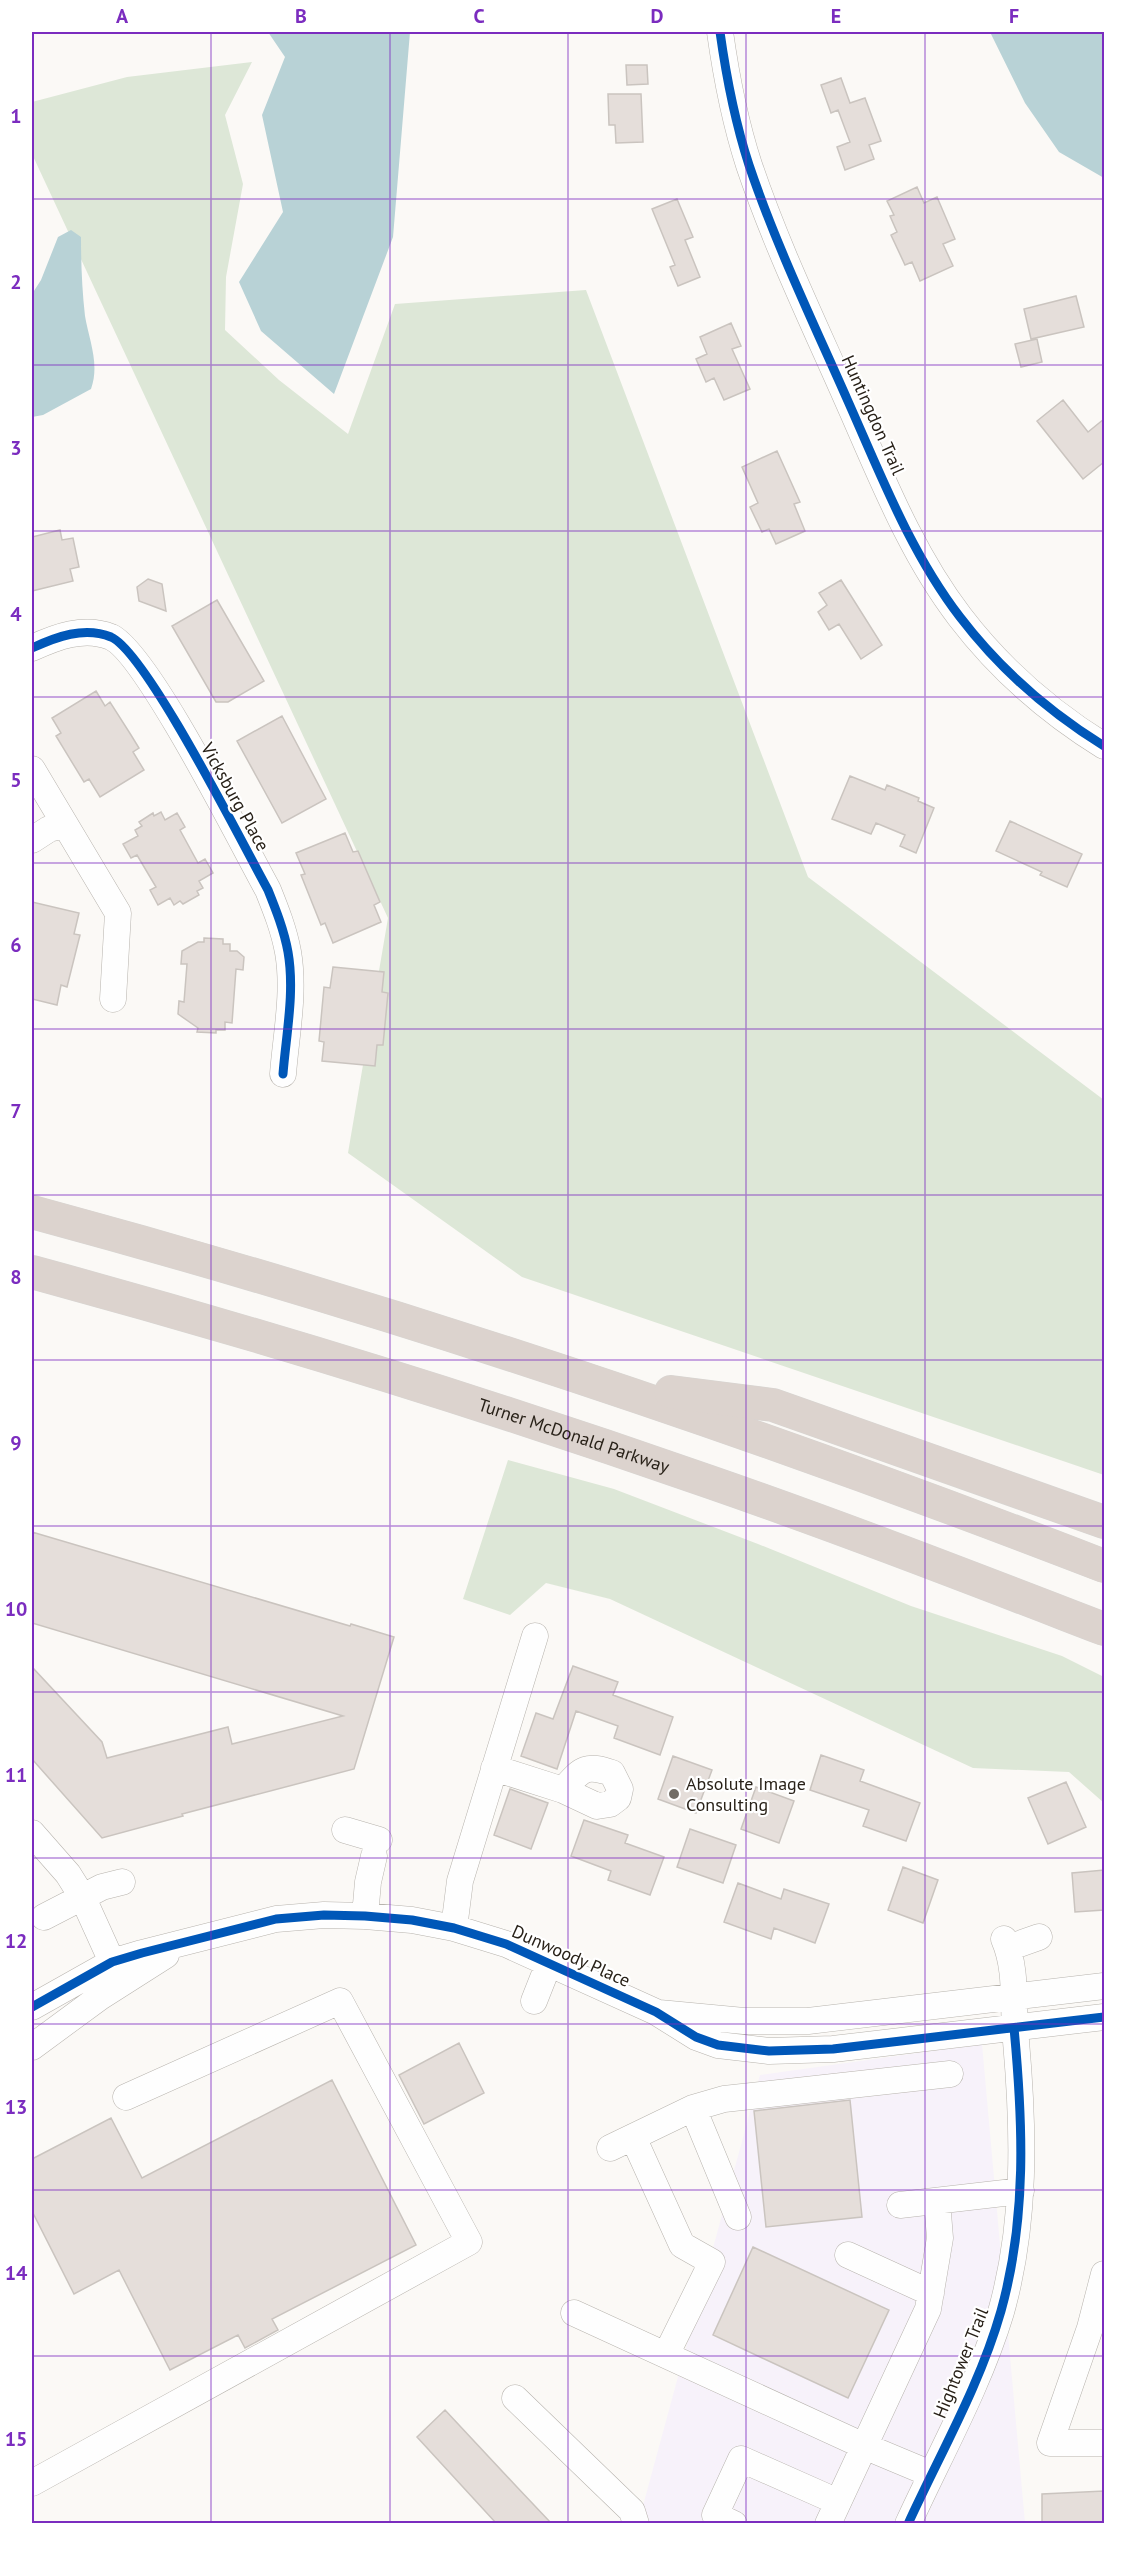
<svg xmlns="http://www.w3.org/2000/svg" width="1136" height="2555" viewBox="0 0 1136 2555" font-family="'PT Sans',sans-serif">
	<style>
		.commercial { fill: #f7f2fa }
		.green { fill: #dde7d7 }
		.water { fill: #b8d2d6 }
		.building { fill: #e5deda; stroke: #cac4bf; stroke-width: 1.5 }
		.lines { fill: none; stroke-linecap: round; stroke-linejoin: round }
		.minor-casing { stroke: #b7b3ad; stroke-width: 27 }
		.highway-casing { stroke: #d7d5d2; stroke-width: 34 }
		.minor { stroke: #fefefe; stroke-width: 26 }
		.highway { stroke: #dcd3ce; stroke-width: 33 }
		.cycleway-casing { stroke: #fff; stroke-width: 13 }
		.cycleway { stroke: #0057b8; stroke-width: 9 }
		.grid { fill: none; stroke: #7b2cbf; stroke-width: 1.5; stroke-opacity: 0.55 }
		.poi-dot { fill: #726d66; stroke: #fff; stroke-width: 2 }
		.labels { text-anchor: middle; stroke-width: 4.5; stroke-linejoin: round; paint-order: stroke }
		.street-label { font-size: 18px; fill: #282118; stroke: #fff }
		.poi-label { font-size: 18px; fill: #282118; stroke: #fff; text-anchor: start }
		.neatline { fill: none; stroke: #7b2cbf; stroke-width: 2 }
		.grid-label { font-size: 20px; text-anchor: middle; font-weight: bold; fill: #7b2cbf }
	</style>
	<rect width="100%" height="100%" fill="#fbf9f6"/>
	<path class="commercial" d="M982,2044L1025,2523L638,2524L760,2075Z"/>
	<path class="green" d="M252,62L225,115L243,184L226,277L225,330L279,380L348,434L395,304L586,290L808,877L1104,1100V1475L522,1277L348,1153L388,918L32,154V102L127,77Z
		M508,1460L614,1489L758,1544L911,1606L1062,1656L1104,1677V1803L1069,1772L973,1768L610,1599L546,1583L510,1615L463,1599Z"/>
	<path class="water" d="M268,32H410L393,237L334,394L261,331L239,282L283,212L262,115L285,57Z
		M990,32H1104V178L1059,152L1025,103Z
		M71,230L81,237C81,263 82,290 85,316C89,340 100,364 91,389L43,415L32,417V294L41,280L58,237Z"/>
	<path class="building" d="M626,65H647L648,84L627,85Z
		M841,78L850,103L865,98L881,141L869,145L874,159L845,170L837,147L850,142L838,110L831,113L821,85Z
		M608,94H641L643,142L616,143L615,125H609Z
		M917,187L924,203L937,197L955,239L943,244L953,266L920,281L912,262L905,265L891,235L897,232L890,216L894,215L887,201Z
		M677,199L693,237L685,240L700,277L678,286L670,267L675,265L652,209Z
		M1076,296L1084,327L1031,339L1024,309Z
		M731,323L741,346L732,349L750,389L724,400L714,378L706,382L696,359L707,354L700,337Z
		M1037,339L1042,362L1021,367L1015,344Z
		M1063,400L1088,432L1104,419V462L1083,479L1037,421Z
		M777,451L800,502L794,504L805,531L776,544L769,529L762,532L750,507L758,503L742,467Z
		M60,530L62,540L73,538L79,567L70,569L73,581L32,591V537Z
		M148,579L162,584L166,611L139,601L137,587Z
		M841,580L882,645L861,659L839,624L829,630L818,612L827,605L819,593Z
		M217,600L264,681L228,702H216L172,626Z
		M96,691L105,706L110,702L131,735L139,748L133,752L144,770L100,797L89,779L84,782L56,736L61,733L52,718Z
		M282,716L326,799L282,823L237,741Z
		M850,776L885,790L887,785L919,798L918,801L934,808L916,853L900,846L905,835L876,823L871,834L832,819Z
		M161,812L165,820L177,813L185,827L180,830L198,863L205,859L213,873L199,881L203,888L197,891L199,895L183,904L180,901L174,905L170,898L158,905L150,890L156,887L137,855L131,858L123,844L138,836L135,830L142,826L139,822L153,813L154,816Z
		M1010,821L1082,854L1067,887L1040,875L1042,872L996,851Z
		M345,833L353,852L358,851L380,902L374,905L381,922L333,943L325,923L321,925L301,875L305,874L296,853Z
		M32,902L79,913L74,934L80,935L67,987L61,985L57,1005L32,999Z
		M204,938L223,939V944H230V951H237L244,957L243,970L236,969L232,1023L225,1022V1030H216V1033L197,1032L198,1028L178,1014L179,1001L184,1002L187,964H181L182,951L198,942H204Z
		M333,967L384,972L382,992L388,993L383,1045H377L375,1066L322,1061L324,1042L319,1041L324,987L330,988Z
		M32,1532L350,1626L351,1624L394,1637L354,1769L182,1814L183,1816L102,1838L32,1759V1667L102,1742L107,1758L228,1727L232,1744L343,1716L32,1623Z
		M573,1666L618,1682L613,1695L673,1717L660,1755L614,1738L618,1726L576,1711L557,1769L521,1756L536,1713L553,1719Z
		M821,1755L864,1770L860,1781L920,1803L906,1841L863,1826L869,1810L810,1790Z
		M673,1756L712,1770L696,1813L658,1799Z
		M1066,1782L1086,1827L1048,1844L1028,1798Z
		M756,1787L794,1801L779,1843L741,1829Z
		M510,1789L548,1803L531,1849L494,1835Z
		M584,1820L628,1835L625,1843L664,1857L650,1895L608,1880L611,1871L571,1856Z
		M690,1829L736,1845L723,1883L677,1867Z
		M903,1867L938,1880L923,1923L888,1910Z
		M1104,1870V1910L1075,1912L1072,1873Z
		M738,1883L781,1899L784,1889L829,1904L815,1943L774,1928L771,1939L724,1922Z
		M459,2043L484,2093L424,2124L399,2075Z
		M332,2080L416,2245L272,2319L278,2330L245,2348L238,2335L170,2370L119,2270L74,2294L32,2211V2159L111,2118L142,2178Z
		M850,2100L862,2217L766,2227L754,2111Z
		M753,2247L889,2310L848,2398L713,2335Z
		M445,2410L516,2486L551,2523H496L417,2437Z
		M1104,2491V2523H1042V2494Z"/>
	<g class="lines">
		<g class="minor-casing">
			<path id="minor" d="M720,32C726,75 735,122 749,165C776,245 813,322 847,399C880,473 910,552 960,617C999,668 1049,712 1104,746
				M32,648C56,637 84,626 111,637C147,653 243,845 268,890C276,910 284,930 288,952C295,992 286,1035 283,1074
				M32,769L118,913L113,999
				M32,840L49,829L65,825
				M494,1768L563,1790L597,1806L610,1804L618,1798L620,1789L612,1773C584,1764 582,1769 563,1790
				M345,1830L379,1840
				M32,1833L68,1874L83,1898L112,1962
				M365,1916L368,1882L374,1856
				M44,1917L102,1887L122,1882
				M454,1928L460,1881L535,1636
				M1008,1948L1039,1937
				M534,2001L549,1963
				M32,2007L112,1962L142,1953L276,1919L324,1915L365,1916L412,1920L454,1928L506,1944L656,2012L696,2037L718,2045L769,2051L833,2049L1104,2017
				M659,2013L744,2021H808L1104,1986
				M32,2047L100,1997L166,1955
				M693,2108L738,2217
				M633,2137L682,2245L712,2262L666,2355
				M610,2148L693,2108L724,2099L950,2074
				M900,2205L1021,2191
				M848,2255L931,2293
				M1104,2274L1090,2328L1050,2443H1104
				M574,2313L864,2446L931,2474
				M515,2398L632,2511L636,2524
				M32,2483L469,2242L340,2001L126,2097
				M734,2524L715,2515L741,2459L838,2502
				M828,2524L928,2309L940,2238L937,2201
				M908,2524C940,2454 979,2385 1001,2312C1026,2223 1024,2132 1016,2041C1012,2007 1018,1971 1004,1939"/>
		</g>
		<g class="highway-casing">
			<g id="highway">
				<path d="M32,1212C395,1310 753,1430 1104,1566"/>
				<path id="s1" d="M32,1272C260,1334 487,1404 710,1482C843,1528 974,1579 1104,1629"/>
				<path d="M671,1392L773,1405L1104,1522"/>
			</g>
		</g>
		<use href="#minor" class="minor"/>
		<use href="#highway" class="highway"/>
		<g class="cycleway-casing">
			<path id="cycleway" d="M720,32C726,75 735,122 749,165C776,245 813,322 847,399C880,473 910,552 960,617C999,668 1049,712 1104,746
				M32,648C56,637 84,626 111,637C147,653 243,845 268,890C276,910 284,930 288,952C295,992 286,1035 283,1074
				M32,2007L112,1962L142,1953L276,1919L324,1915L365,1916L412,1920L454,1928L506,1944L656,2012L696,2037L718,2045L769,2051L833,2049L1104,2017
				M908,2524C940,2454 980,2385 1001,2311C1027,2218 1023,2123 1014,2028"/>
		</g>
		<use href="#cycleway" class="cycleway"/>
	</g>
	<path class="grid" d="M211,32V2524M390,32V2524M568,32V2524M746,32V2524M925,32V2524M32,199H1104M32,365H1104M32,531H1104M32,697H1104M32,863H1104M32,1029H1104M32,1195H1104M32,1360H1104M32,1526H1104M32,1692H1104M32,1858H1104M32,2024H1104M32,2190H1104M32,2356H1104"/>
	<circle class="poi-dot" cx="674" cy="1794" r="6"/>
	<g class="labels">
		<g class="street-label">
			<text transform="translate(873 415) rotate(66)" y="6">Huntingdon Trail</text>
			<text transform="translate(235 797) rotate(61)" y="6">Vicksburg Place</text>
			<text dy="6" stroke="none"><textPath href="#s1" startOffset="566">Turner McDonald Parkway</textPath></text>
			<text transform="translate(571 1956) rotate(24)" y="6">Dunwoody Place</text>
			<text transform="translate(961 2363) rotate(-68)" y="6">Hightower Trail</text>
		</g>
		<g class="poi-label">
			<text x="686" y="1790">Absolute Image<tspan x="686" dy="21">Consulting</tspan></text>
		</g>
	</g>
	<rect width="1136" height="2555" fill="none" stroke="#ffffff" stroke-width="66"/>
	<rect x="33" y="33" width="1070" height="2489" class="neatline"/>
	<g class="grid-label">
		<text x="122" y="23">A</text>
		<text x="301" y="23">B</text>
		<text x="479" y="23">C</text>
		<text x="657" y="23">D</text>
		<text x="836" y="23">E</text>
		<text x="1014" y="23">F</text>
		<text x="16" y="123">1</text>
		<text x="16" y="289">2</text>
		<text x="16" y="455">3</text>
		<text x="16" y="621">4</text>
		<text x="16" y="787">5</text>
		<text x="16" y="952">6</text>
		<text x="16" y="1118">7</text>
		<text x="16" y="1284">8</text>
		<text x="16" y="1450">9</text>
		<text x="16" y="1616">10</text>
		<text x="16" y="1782">11</text>
		<text x="16" y="1948">12</text>
		<text x="16" y="2114">13</text>
		<text x="16" y="2280">14</text>
		<text x="16" y="2446">15</text>
	</g>
</svg>
